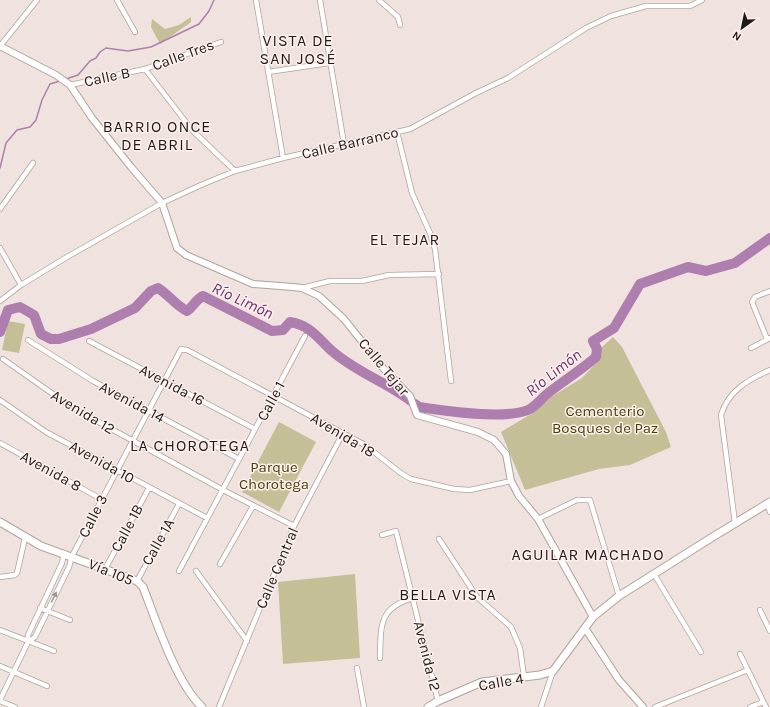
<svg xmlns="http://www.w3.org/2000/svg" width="770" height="707" viewBox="0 0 770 707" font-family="Karla,sans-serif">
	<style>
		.green { fill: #c4bf97 }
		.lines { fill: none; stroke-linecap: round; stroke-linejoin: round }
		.stream { stroke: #ae7eaf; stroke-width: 1.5 }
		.river { stroke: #ae7eaf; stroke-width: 10 }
		.minor-casing { stroke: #afa29f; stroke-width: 6 }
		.tertiary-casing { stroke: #afa29f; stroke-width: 8 }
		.secondary-casing { stroke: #afa29f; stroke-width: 9 }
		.minor { stroke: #fff; stroke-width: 4.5 }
		.tertiary { stroke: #fff; stroke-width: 6 }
		.secondary { stroke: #fff; stroke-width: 7 }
		.oneway { fill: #9b9898 }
		.labels { text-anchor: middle; stroke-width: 3; stroke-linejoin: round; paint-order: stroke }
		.street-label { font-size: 15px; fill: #201b1a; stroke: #fdf0ed }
		.park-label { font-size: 15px; fill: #453e06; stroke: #fdf0ed }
		.neighbourhood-label { font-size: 16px; letter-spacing: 1px; fill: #201b1a; stroke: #fdf0ed }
		.water-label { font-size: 16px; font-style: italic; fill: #692e6c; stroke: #fdf0ed }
	</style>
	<rect width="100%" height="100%" fill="#f0e3df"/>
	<path class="green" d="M191,17V22L160,44L151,27L152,19L165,29L179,25Z
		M8,321L25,324L19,353L2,350Z
		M613,337L622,347L666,432L671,447L630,465L599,469L525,490L501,432L531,414L551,397L582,378L599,360L602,347Z
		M279,422L316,442L279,512L242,492Z
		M355,574L360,658L283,664L278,582Z"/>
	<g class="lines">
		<path class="stream" d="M66,79L78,75L90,61L96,58L100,52L106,48L128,51L151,47L199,24L209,11L214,0
			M0,168L6,143L17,130L30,127L36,120L42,100L50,84L60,81"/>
		<path class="river" d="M0,332L8,310L20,307L34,315L41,334L51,339H59L91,329L135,308L151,291L158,288C169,295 175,305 187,311C194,306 195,300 203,296L272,331L283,330L290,322C310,325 318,338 332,351C356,372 386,382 411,401
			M415,404L419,407C445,411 504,420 528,410C535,407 541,399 547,394C563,381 580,371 596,357L597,349L593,341L614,328L640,284L688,267L706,271L735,263L770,238"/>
		<g class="minor-casing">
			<path id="minor" d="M117,0L135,32
				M256,0L283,158
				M320,0L344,144
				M379,0L398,17L400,25
				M0,46L37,0
				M145,69L192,130L235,171
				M268,72L329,63
				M70,85L145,69L221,42
				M397,132L412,193L430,233L435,249L451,381
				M0,209L33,163
				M0,248L21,285
				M302,288L330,281H362L389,275L439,274
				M0,301L21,285L67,257L162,203L201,185L235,171L283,158L410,129L476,93L508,78L586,28L611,16L646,6H690L702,0
				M767,339L752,302L755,297L770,291
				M28,340L93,381L239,459
				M89,341L255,429
				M751,348L770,338
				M3,359L73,408L223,490L294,526
				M0,400L46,432L207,518
				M0,443L101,499
				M767,504L770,512
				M538,519L577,500H590L619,596
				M735,523L721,415C728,391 749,379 770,370
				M382,535L396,531L438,701
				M439,539L477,597L511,627L520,648L524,677
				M220,564L253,506
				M105,569L149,488
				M179,571L305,336
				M196,571L247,641
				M654,574L701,652
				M0,577L15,575L17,573L25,538
				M137,581L179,504
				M40,608L70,620
				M760,610L770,631
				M0,630L54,651
				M28,642V635L62,563L64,553
				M740,654L766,707
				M380,658C381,626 378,608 413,598
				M0,666L47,686
				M357,668L364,707
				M0,700L28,642L35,637L69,567L72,556L181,349L187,350L365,445L402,474L411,479L454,489L470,490L511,481
				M0,701L15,707
				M219,707L294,526L343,433
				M541,707L553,671
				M655,707L748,670
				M750,707L763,702"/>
		</g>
		<g class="tertiary-casing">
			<path id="tertiary" d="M0,46L56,75L70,85L92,118L131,167L162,203L177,248L186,255L253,284L293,287L302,288L319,296L344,319L383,368L410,396L417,415L478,432L494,440L506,454L511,481L519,496L538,519L593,617
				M585,628L619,680L643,707"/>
		</g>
		<g class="secondary-casing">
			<path id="secondary" d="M0,522L41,546L137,581L143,587C156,620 176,683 202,707
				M428,707L438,701L482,682L540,675L553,671L593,617L619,596L711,538L770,502"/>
		</g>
		<use href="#minor" class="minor"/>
		<use href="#tertiary" class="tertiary"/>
		<use href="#secondary" class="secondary"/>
	</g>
	<defs><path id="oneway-solid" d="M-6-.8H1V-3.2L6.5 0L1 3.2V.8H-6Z"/></defs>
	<use class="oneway" href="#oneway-solid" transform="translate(54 597) rotate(-64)"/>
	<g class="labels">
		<g class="street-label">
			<text transform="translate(183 55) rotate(-20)" y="5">Calle Tres</text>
			<text transform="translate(107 77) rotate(-12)" y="5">Calle B</text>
			<text transform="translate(350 143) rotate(-13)" y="5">Calle Barranco</text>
			<text transform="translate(384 367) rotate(50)" y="5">Calle Tejar</text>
			<text transform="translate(172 385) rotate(28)" y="5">Avenida 16</text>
			<text transform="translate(271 401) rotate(-62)" y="5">Calle 1</text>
			<text transform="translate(132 402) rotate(28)" y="5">Avenida 14</text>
			<text transform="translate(83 412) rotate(31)" y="5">Avenida 12</text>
			<text transform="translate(343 435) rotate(31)" y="5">Avenida 18</text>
			<text transform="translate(102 462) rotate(29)" y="5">Avenida 10</text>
			<text transform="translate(51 471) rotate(29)" y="5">Avenida 8</text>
			<text transform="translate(93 516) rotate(-63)" y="5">Calle 3</text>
			<text transform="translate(127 528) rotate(-62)" y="5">Calle 1B</text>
			<text transform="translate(158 542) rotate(-61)" y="5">Calle 1A</text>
			<text transform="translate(277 568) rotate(-67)" y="5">Calle Central</text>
			<text transform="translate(111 572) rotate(22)" y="5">Vía 105</text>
			<text transform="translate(427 656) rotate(76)" y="5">Avenida 12</text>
			<text transform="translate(501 682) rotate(-10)" y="5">Calle 4</text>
		</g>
		<g class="park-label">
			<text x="605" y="416">Cementerio<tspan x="605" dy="17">Bosques de Paz</tspan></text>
			<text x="274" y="472">Parque<tspan x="274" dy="17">Chorotega</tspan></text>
		</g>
		<g class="neighbourhood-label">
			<text x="298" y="46">VISTA DE<tspan x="298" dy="18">SAN JOSÉ</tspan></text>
			<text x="157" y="132">BARRIO ONCE<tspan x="157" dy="18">DE ABRIL</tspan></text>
			<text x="405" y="245">EL TEJAR</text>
			<text x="190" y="451">LA CHOROTEGA</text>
			<text x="588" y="560">AGUILAR MACHADO</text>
			<text x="448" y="600">BELLA VISTA</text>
		</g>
		<g class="water-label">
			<text transform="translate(243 300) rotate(25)" y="6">Río Limón</text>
			<text transform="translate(553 372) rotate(-38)" y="6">Río Limón</text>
		</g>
	</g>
	<g transform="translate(742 28) rotate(213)" stroke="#fdf0ed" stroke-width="3" paint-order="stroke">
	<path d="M0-3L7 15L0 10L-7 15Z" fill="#201b1a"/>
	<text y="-6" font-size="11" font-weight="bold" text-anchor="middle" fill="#201b1a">N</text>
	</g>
</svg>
